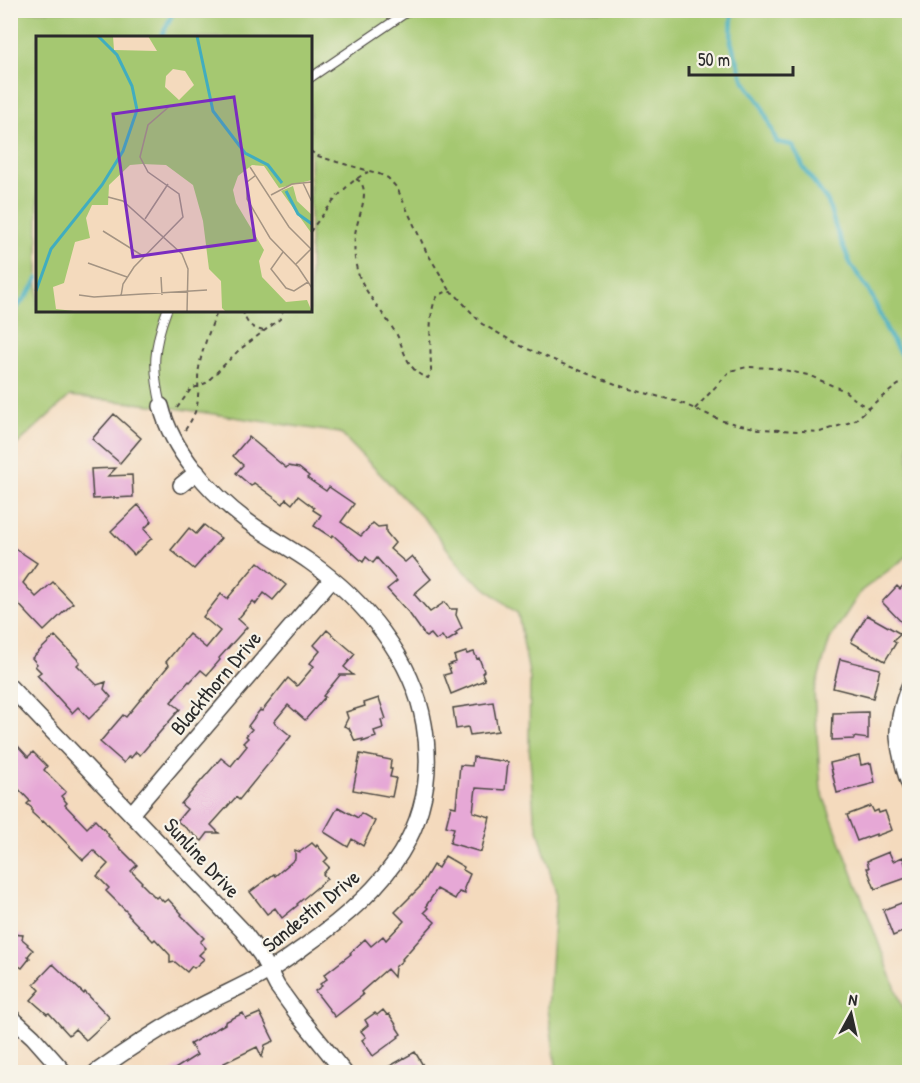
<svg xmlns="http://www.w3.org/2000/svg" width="920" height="1083" viewBox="0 0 920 1083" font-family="'Patrick Hand',sans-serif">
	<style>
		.green { fill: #a5c871; stroke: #687a4e; stroke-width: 1.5; fill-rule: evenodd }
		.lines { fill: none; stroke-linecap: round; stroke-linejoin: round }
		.stream { stroke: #41adbf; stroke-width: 4.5 }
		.building { fill: #e6a8d6 }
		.lane-casing { stroke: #494541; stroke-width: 10 }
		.street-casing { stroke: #494541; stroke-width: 18 }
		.path { stroke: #494541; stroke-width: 2; stroke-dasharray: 4.5 4.5; stroke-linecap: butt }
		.lane { stroke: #fff; stroke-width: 8 }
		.street { stroke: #fff; stroke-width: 15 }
		.labels { text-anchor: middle; stroke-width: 4.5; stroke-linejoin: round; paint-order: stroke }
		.street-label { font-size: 21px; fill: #2b2b2b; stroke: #f7f3e8 }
		.inset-river { fill: none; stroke: #41adbf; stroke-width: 3 }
		.inset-road { fill: none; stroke: #a49483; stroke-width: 1.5 }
		.view { fill: #7b2cbf; fill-opacity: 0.15; stroke: #7b2cbf; stroke-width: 3 }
		.inset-edge { fill: none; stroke: #2b2b2b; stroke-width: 3 }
	</style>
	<rect width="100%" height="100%" fill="#f7f3e8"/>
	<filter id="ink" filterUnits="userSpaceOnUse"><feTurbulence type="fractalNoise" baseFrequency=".0167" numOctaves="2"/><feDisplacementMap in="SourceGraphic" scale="12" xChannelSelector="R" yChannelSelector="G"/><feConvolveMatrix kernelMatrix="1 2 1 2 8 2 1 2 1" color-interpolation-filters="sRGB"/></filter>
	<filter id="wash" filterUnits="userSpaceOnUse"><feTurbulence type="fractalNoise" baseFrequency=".008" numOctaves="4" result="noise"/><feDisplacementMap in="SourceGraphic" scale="24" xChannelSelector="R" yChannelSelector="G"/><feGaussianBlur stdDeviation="1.35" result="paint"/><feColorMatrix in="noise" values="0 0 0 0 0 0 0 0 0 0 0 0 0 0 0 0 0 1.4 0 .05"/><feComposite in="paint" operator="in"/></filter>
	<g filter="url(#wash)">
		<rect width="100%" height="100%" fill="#f4dabd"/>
		<path class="green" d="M10,11H909V555L861,591L830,639L814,692L821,790L909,1024V1072H557L548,1009L556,893L534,815L529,745L530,679L518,614L464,571L428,523L340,433L161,406L70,396L11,450ZM38,38H310V310H38Z"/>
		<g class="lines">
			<path class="stream" d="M732,10L731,42L744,81L761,104L777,142L792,145L798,155L803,167L828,202L836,229L851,265L871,294L888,333L910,370
				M161,38L174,10
				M10,316L32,289L38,278"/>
		</g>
		<g id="blocks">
			<path class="building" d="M114,414L141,438L120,463L92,439Z
				M249,437L286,468L288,466L299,468L309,476L307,478L326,491L329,487L354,504L341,522L361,536L373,523L378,527L386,526V532L395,543L390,549L405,562L412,556L431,579L414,594L430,612L445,602L450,609H457L456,615L462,628L455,633L457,635L446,642L442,636L436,640L431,634L426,637L409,613L387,589L397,581L377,558L373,563L366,557L363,562L333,535L331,537L314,526L321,515L313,510L314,508L298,496L292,504L286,499L283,504L254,483L251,486L236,473L243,465L233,456Z
				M116,468L108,476L132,475L133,497L93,499L91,469Z
				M138,505L152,521L144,529L152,538L134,555L111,531Z
				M204,525L221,538L194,569L171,550L189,528L196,534Z
				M10,545L37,563L23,583L36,597L53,582L73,603L44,631L10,595Z
				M258,562L286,585L273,600L264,593L256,604L253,601L238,619L247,627L219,658L220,660L207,675L201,670L190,682L189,681L171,702L180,709L140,755L136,752L131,758L129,756L124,763L100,742L123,715L126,717L169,665L166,662L189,634L206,648L220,631L203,617L221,594L227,599Z
				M909,579V630L882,602L897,586L900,589Z
				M867,615L901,634L893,641L896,643L885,661L851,642Z
				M327,630L355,654L344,667L353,675H340L323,696L325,697L305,720L288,705L274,722L291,736L239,800L236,797L211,825L219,833H208L202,841L177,821L187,809L181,804L221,758L231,766L247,746L243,743L248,738L246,736L252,729L248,726L260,710L262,711L288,678L297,686L314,666L310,663L320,651L314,645Z
				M55,636L80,662L77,665L97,685L106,682L104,689L111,697L89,719L78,707L72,713L37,675L41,672L35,666L37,664L32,658Z
				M466,652L467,654L474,652L477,659L479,658L484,671L482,673L485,680L451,694L444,675L451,673L448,665L456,662L454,656Z
				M840,659L880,669L873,698L833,688Z
				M379,698L386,719L381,720L383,728L374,731L376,737L362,742L363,739L355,741L349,728L344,726L348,718L346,712L365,706L364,703Z
				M493,702L498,731L470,735L468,727L456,729L453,708Z
				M868,712V739L854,737V739L832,740L833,713Z
				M17,745L28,757L33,752L47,766L44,770L66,792L61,796L67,803L65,805L87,828L95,820L109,835L108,836L137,865L131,871L142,882L141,883L156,898L158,896L164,902L168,899L182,914L181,915L204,938L200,942L206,948L199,955L204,959L194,968L192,966L187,972L175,962L170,963V955L155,939L153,941L128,915L129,914L106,891L109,888L97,876L108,864L93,850L83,860L49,825L48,826L43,821L42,822L32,813V808L27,804L30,801L10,780V751Z
				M360,754L391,760L390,769H392L390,777L396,778L392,797L353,790Z
				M859,756L861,765L871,763L875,783L837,793L830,763Z
				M473,757L508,762L505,790L476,788L473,812L490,817L481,852L450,843L454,828L446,826L451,806L456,807L460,765L472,766Z
				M871,806L874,812L878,810L879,813L885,811L892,830L876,836V834L857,841L847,815Z
				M338,807L358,818L361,813L375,821L363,846L352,839L348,847L324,832Z
				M312,843L316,847L317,845L328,858L324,862L329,867L323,874L327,879L297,904L298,905L282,918L275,908L267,914L250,892L274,874L275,876L295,859V850L300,852Z
				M889,852L893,861L903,857L909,877L875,889L867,868H869L867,861Z
				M445,856L464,867L463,870L470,874L464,888L465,894L459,892L455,899L437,889L426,906L428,908L424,912L435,922L402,959L403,960L395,967L394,977L387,969L361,992L363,995L335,1017L315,991L322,986L320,984L327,979L324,975L351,954L350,953L365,939L371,946L383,936L386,940L404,921L395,912L420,887L433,865L438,868Z
				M909,900V929L893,936L883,910Z
				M10,934L23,935L22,939L28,944L27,945L33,950L28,956L30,958L22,968L10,960Z
				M53,964L84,994L85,992L110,1018L86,1040L75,1029L69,1035L49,1013L47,1014L31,1000L40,990L34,984Z
				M383,1010L387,1015L389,1014L397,1026V1028L401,1034L398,1036L399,1037L373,1056L362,1040L366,1037L361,1031L368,1025L365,1020L375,1013L377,1015Z
				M243,1013L246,1019L260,1013L274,1041L265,1045L262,1057L257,1047L224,1063L230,1072H170L197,1055L190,1044L225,1024V1022Z
				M415,1052L427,1072H379Z"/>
		</g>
	</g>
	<g filter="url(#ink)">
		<use href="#blocks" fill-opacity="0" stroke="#494541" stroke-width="1.5"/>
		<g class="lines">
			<g class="lane-casing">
				<path id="lane" d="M310,78L410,10
					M161,406C152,368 153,347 167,310"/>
			</g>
			<g class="street-casing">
				<path id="street" d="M181,485L197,472
					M910,685C904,696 899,718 898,731C897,743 905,774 910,786
					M10,687L242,930L261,955L277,986L298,1015L344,1072
					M131,814L332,579
					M10,1016L33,1037L64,1072
					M96,1072C128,1049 161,1028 195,1009C220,995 247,985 270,970C282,963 294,954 305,946C384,891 442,827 424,724C413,658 364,600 310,562C290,548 267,536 247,521C211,494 172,451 161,406"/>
			</g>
			<path class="path" d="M310,151L318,156L337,162L377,173L388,178L397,188L426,251L451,292
				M356,179C374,187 356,220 355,235C354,248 354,263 359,276C368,297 385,315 397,335C402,345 405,359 413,368C418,374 421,376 428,378L431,371C431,355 427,307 438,296C439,295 446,292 447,291L454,293L482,324L521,346L563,364L626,388L679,402L723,421L759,429L820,432L854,421L878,400L898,385L910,380
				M310,232L314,226C330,206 345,183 368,172
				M243,310C245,323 252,329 264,331
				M177,408L191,389L206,383L239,350L280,319L283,310
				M695,409L730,371L747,367L774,368L808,375L845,391L858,402L869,408
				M185,430C192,420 198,409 198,396C199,387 197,377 199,368C202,349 210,329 218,310"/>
			<use href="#lane" class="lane"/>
			<use href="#street" class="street"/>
		</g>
	</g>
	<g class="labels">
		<g class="street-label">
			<text transform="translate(216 683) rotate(-50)" y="7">Blackthorn Drive</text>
			<text transform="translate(202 858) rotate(47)" y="7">Sunline Drive</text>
			<text transform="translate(311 911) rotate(-39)" y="7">Sandestin Drive</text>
		</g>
	</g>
	<g transform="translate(36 36)">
		<rect width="276" height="276" fill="#f4dabd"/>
		<path d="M0,0H77L78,14L121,15L112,0H276V144L243,152L228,130L216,129L202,140L197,154L200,167L228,214L223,225L226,241L250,266L271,264L276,276H190L186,272L185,245L173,233L167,185L157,149L130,129L106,128L94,129L73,149L72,169H56L50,182L54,202L39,206L28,247L17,251L20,273L47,276H0ZM137,33L149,35L158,49L143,64L129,51L130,40ZM257,150L261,165L276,179V198L245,155Z" fill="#a5c871" fill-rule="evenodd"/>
		<path class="inset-river" d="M161,0L177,75L209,117L232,129L246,147M250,155L262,178L276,188M0,255L15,213L66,149L87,115L101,74L96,50L81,19L62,0"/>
		<path class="inset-road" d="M214,131L253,191L276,214M220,139L211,146V163L234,202L262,231L276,252M267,147L276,166M235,159L256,148L276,146M72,161L87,165L146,218L152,233L151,276M109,183L132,148M67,195L107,220M247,216L235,233L250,252L258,255L272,246M52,227L91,241M260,228L275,213M125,241L126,259M43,259L58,261L171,254M85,260L87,248L98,231L147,181L143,158L112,136L104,121L112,89L135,69"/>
		<path class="view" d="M198,61L219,204L97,221L77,78Z"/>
		<rect width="276" height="276" class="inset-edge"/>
	</g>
	<rect width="920" height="1083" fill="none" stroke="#f7f3e8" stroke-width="36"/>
	<g transform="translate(851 1014) rotate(8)" stroke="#f7f3e8" stroke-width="4.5" paint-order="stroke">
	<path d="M0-4.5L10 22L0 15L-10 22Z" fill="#2b2b2b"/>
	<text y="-9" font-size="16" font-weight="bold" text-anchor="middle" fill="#2b2b2b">N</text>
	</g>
	<path d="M689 66v9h104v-9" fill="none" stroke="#2b2b2b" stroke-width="3"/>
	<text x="698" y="66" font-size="18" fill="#2b2b2b" stroke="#f7f3e8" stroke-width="4.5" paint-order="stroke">50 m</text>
</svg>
